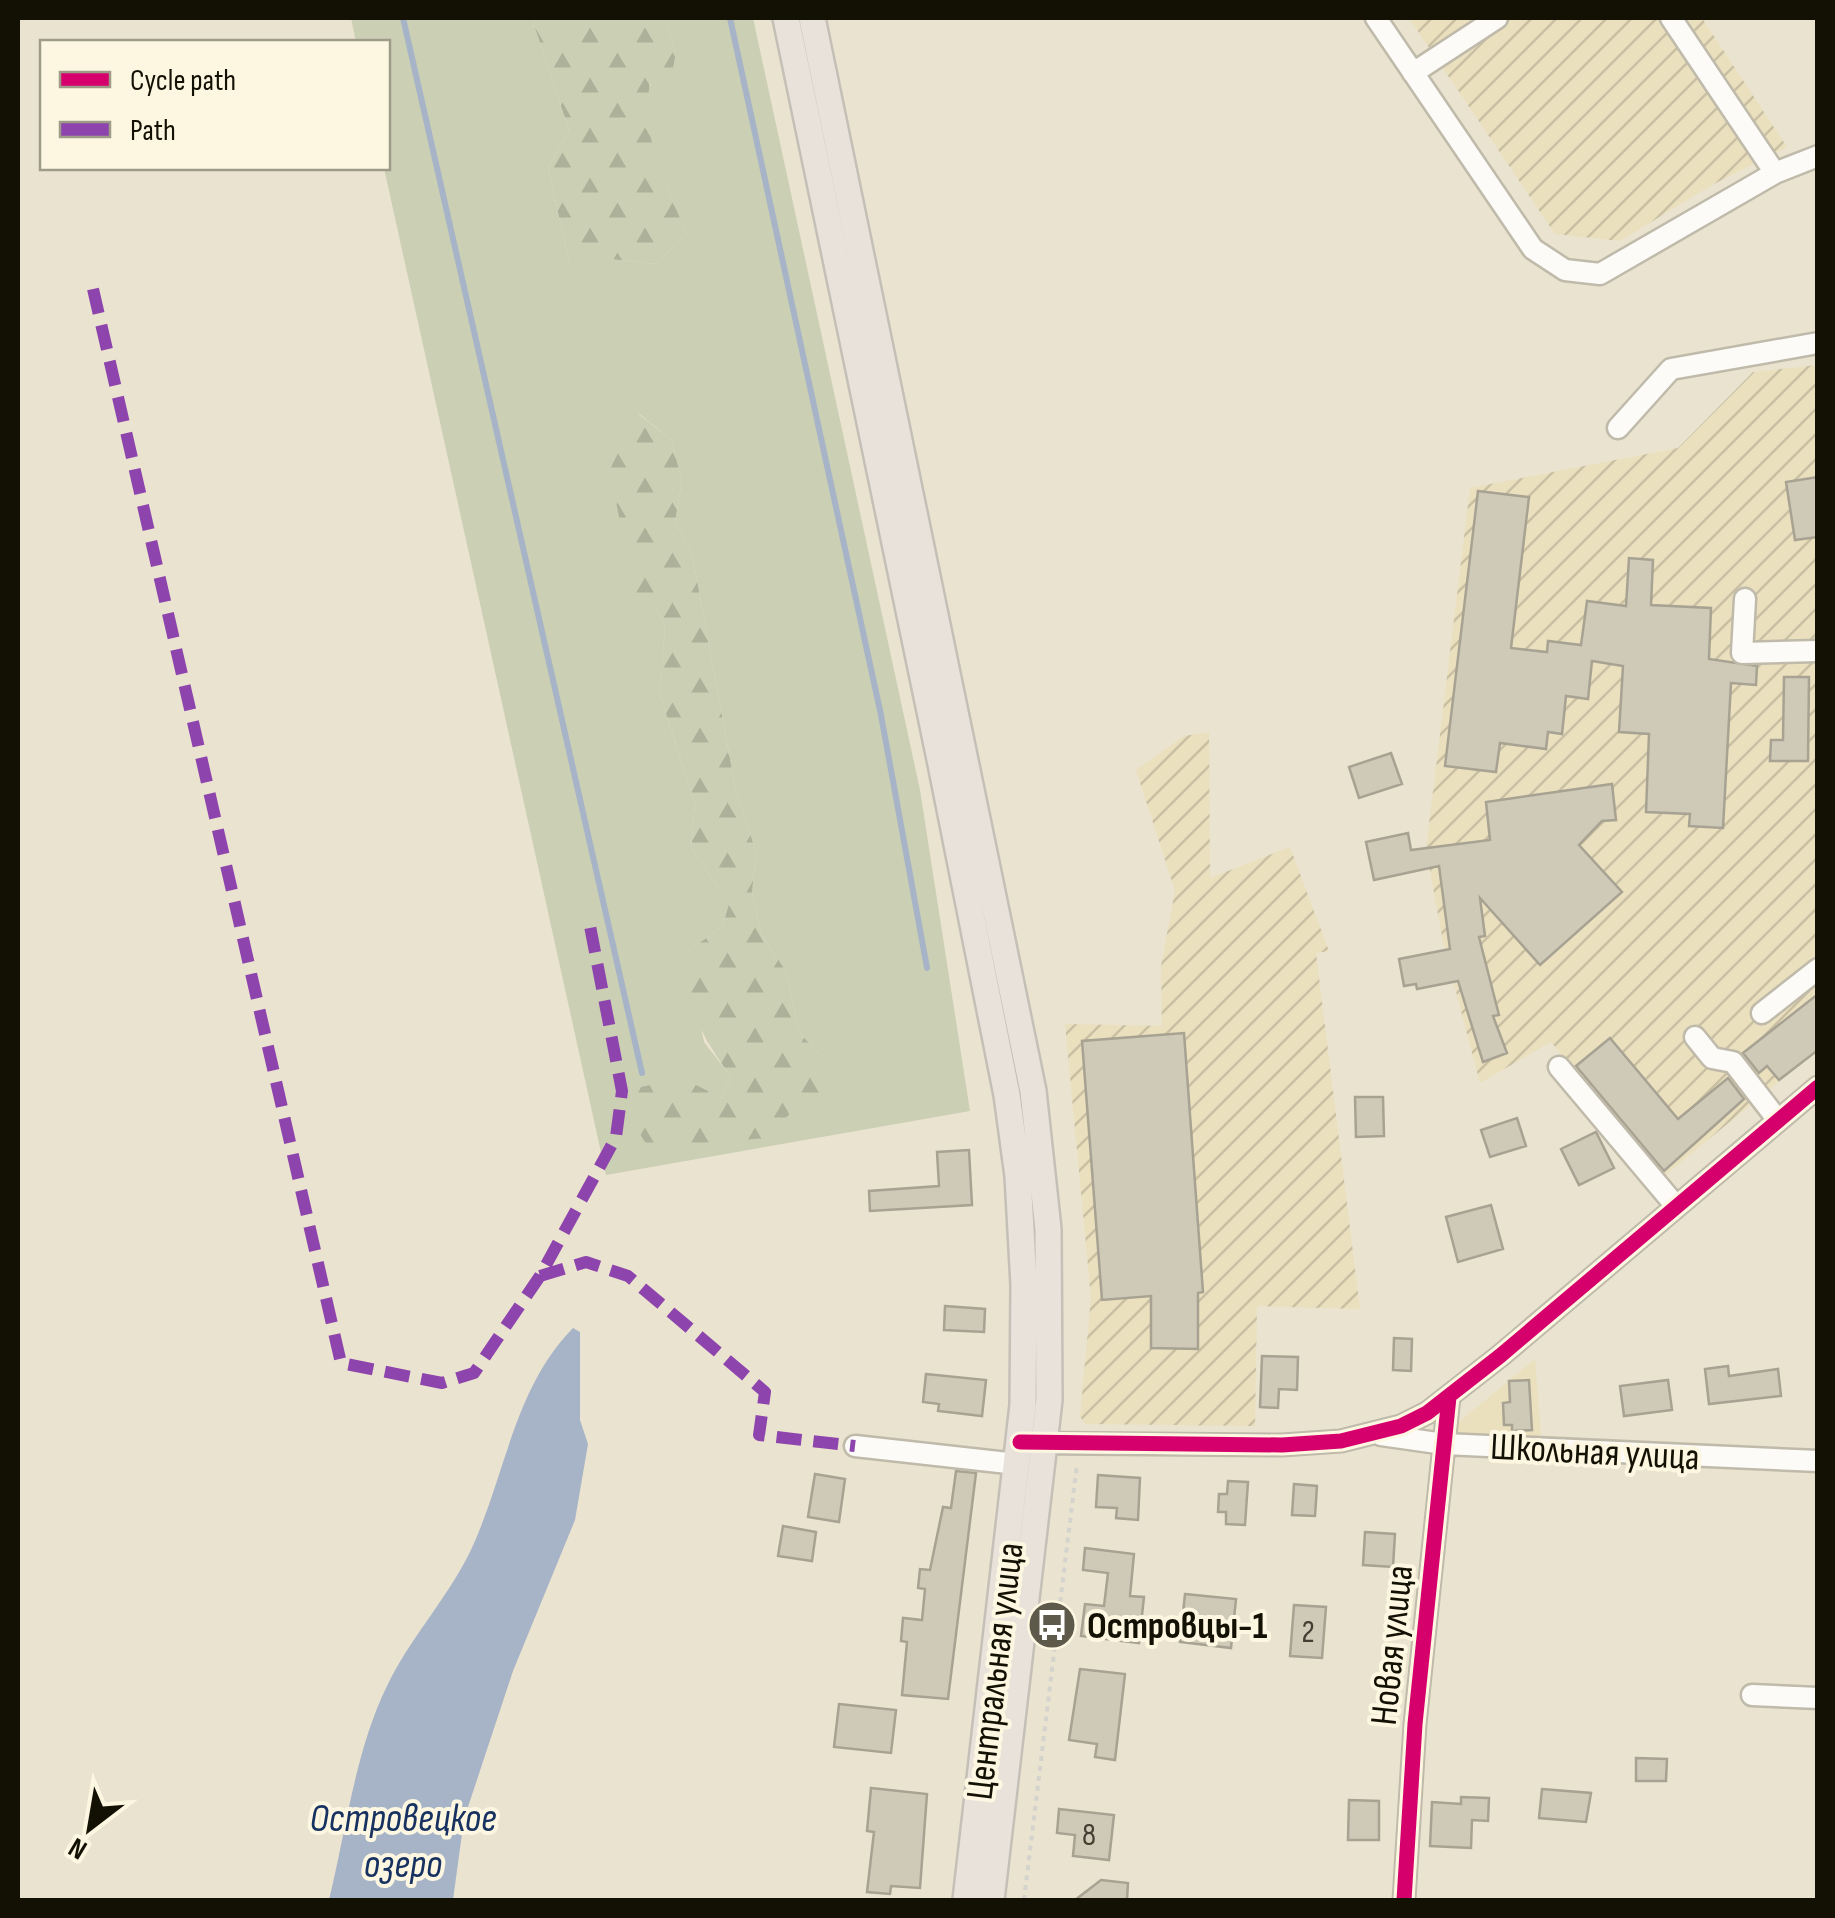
<svg xmlns="http://www.w3.org/2000/svg" width="1835" height="1918" viewBox="0 0 1835 1918" font-family="'Sofia Sans Condensed',sans-serif">
	<style>
		.built { fill: #ebe0be }
		.industrial { fill: url(#industrial-furrows) }
		.green { fill: #cbcfb4; fill-rule: evenodd }
		.forest { fill: url(#forest-firs) }
		.water { fill: #a7b4c8 }
		.lines { fill: none; stroke-linecap: round; stroke-linejoin: round }
		.stream { stroke: #a7b4c8; stroke-width: 6 }
		.building { fill: #cfc9b8; stroke: #a7a292; stroke-width: 2.5 }
		.minor-casing { stroke: #bfbaaa; stroke-width: 25 }
		.major-casing { stroke: #c4c0b7; stroke-width: 30 }
		.path { stroke: #d5d3cd; stroke-width: 4; stroke-dasharray: 5 5; stroke-linecap: butt }
		.minor { stroke: #fcfbf8; stroke-width: 20 }
		.major { stroke: #e9e2db; stroke-width: 25 }
		.quiet { stroke: #8e44ad; stroke-width: 12; stroke-dasharray: 25 12; stroke-linecap: butt }
		.cycleway-casing { stroke: #fdf7e1; stroke-width: 21 }
		.cycleway { stroke: #d6006c; stroke-width: 15 }
		.labels { text-anchor: middle; stroke-width: 8; stroke-linejoin: round; paint-order: stroke }
		.number-label { font-size: 32px; fill: #423e31 }
		.street-label { font-size: 38px; fill: #131004; stroke: #fdf7e1 }
		.poi-label { font-size: 38px; font-weight: bold; fill: #131004; stroke: #fdf7e1; text-anchor: start }
		.water-label { font-size: 40px; font-style: italic; fill: #173261; stroke: #fdf7e1 }
	</style>
	<defs>
		<pattern id="industrial-furrows" width="10" height="10" patternUnits="userSpaceOnUse" patternTransform="scale(2.5)"><rect width="10" height="10" fill="#ebe0be"/><path d="M-1 1l2-2M0 10L10 0M9 11l2-2" fill="none" stroke="#c9bfa2"/></pattern>
		<pattern id="forest-firs" width="22" height="20" patternUnits="userSpaceOnUse" patternTransform="scale(2.5)"><rect width="22" height="20" fill="#cbcfb4"/><path d="M5 1l3.5 6h-7zM16 11l3.5 6h-7z" fill="#adb199"/></pattern>
	</defs>
	<rect width="100%" height="100%" fill="#eae3cf"/>
	<path class="built" d="M1535,1359L1541,1437L1454,1436V1426Z"/>
	<path class="industrial" d="M1409,18H1702L1787,147L1712,185L1620,241L1555,234Z
		M1817,365V1050L1663,1177L1551,1042L1480,1083L1443,942L1426,849L1470,488L1678,448L1753,372Z
		M1209,732L1210,878L1290,847L1329,951L1316,953L1360,1309L1257,1306L1255,1426L1085,1424L1080,1416L1091,1298L1065,1024L1162,1026L1161,966L1175,891L1136,770L1184,736Z"/>
	<path class="green" d="M351,18H536L534,25L569,130L548,168L569,261L610,259L655,264L687,235C673,199 632,121 651,84C656,73 668,62 676,53L664,18H753L920,790L970,1111L606,1175L384,168L388,42H356ZM639,414L671,439L682,481L675,522L692,553L735,786L756,852L752,893L762,936L786,971L799,1032L827,1063L801,1102L766,1138L682,1079L722,1098L731,1077L704,1042L686,952L722,927L729,904L691,848L695,803L660,695L665,626L656,608Z"/>
	<path class="forest" d="M536,18H664L676,53L671,77L650,84C639,136 668,187 687,235L655,264L610,259L591,268L569,261L548,168L569,130L534,25Z
		M638,414L671,439L682,481L675,522L692,553L735,786L756,852L752,893L762,936L786,971L799,1032L827,1063L834,1083L825,1102H801L767,1138L649,1147C632,1126 629,1112 641,1087L682,1078L722,1098L731,1077C704,1040 681,999 686,952L722,927L729,904L691,848L695,803L660,695L665,626L656,608L637,598L609,471Z"/>
	<path class="water" d="M573,1328L580,1332V1420L588,1444L575,1520L513,1671L464,1819L453,1900H329C346,1831 355,1751 387,1686C409,1640 445,1601 468,1556C505,1481 512,1390 573,1328Z"/>
	<g class="lines">
		<path class="stream" d="M403,18L642,1073
			M730,18L881,715L927,968"/>
	</g>
	<path class="building" d="M1818,477V537L1795,540L1786,482Z
		M1478,491L1529,497L1511,648L1547,652L1548,641L1581,645L1587,601L1626,606L1629,558L1653,560L1651,605L1711,608L1709,659L1757,666L1756,685L1731,683L1723,828L1689,826L1690,814L1646,812L1649,734L1619,732L1623,666L1592,661L1588,699L1566,696L1562,734L1548,732L1546,749L1500,743L1496,772L1445,766Z
		M1784,677H1809L1808,761H1770L1771,740H1783Z
		M1391,753L1402,784L1359,798L1349,767Z
		M1612,784L1616,820L1602,821L1579,845L1622,892L1540,965L1480,898L1485,936L1479,937L1499,1015L1493,1016L1507,1053L1483,1062L1458,981L1417,989L1416,984L1404,986L1399,959L1450,949L1439,866L1374,880L1366,842L1408,833L1411,850L1490,840L1486,802Z
		M1818,994V1050L1779,1080L1767,1066L1759,1073L1743,1053Z
		M1184,1033L1203,1292L1198,1293V1349L1151,1348V1296L1102,1300L1082,1041Z
		M1610,1038L1678,1119L1728,1078L1744,1099L1664,1171L1576,1066Z
		M1355,1097H1383L1384,1136L1356,1137Z
		M1517,1118L1526,1146L1490,1157L1481,1130Z
		M1596,1132L1614,1168L1579,1185L1561,1149Z
		M969,1150L972,1205L870,1211L869,1191L939,1186L937,1152Z
		M1491,1205L1503,1249L1458,1262L1446,1217Z
		M945,1306L985,1309L984,1332L944,1330Z
		M1394,1338L1412,1339L1411,1371L1393,1370Z
		M1262,1356L1298,1357L1297,1390L1279,1389L1278,1408L1260,1407Z
		M1728,1366L1729,1376L1778,1369L1781,1396L1709,1404L1705,1369Z
		M926,1374L986,1380L982,1416L938,1411L939,1404L923,1402Z
		M1529,1380L1532,1430L1512,1431V1425H1504L1503,1403L1510,1402L1509,1381Z
		M1668,1380L1672,1410L1624,1416L1620,1386Z
		M956,1471L976,1473L948,1699L902,1695L907,1642L901,1641L903,1618L922,1620L925,1589L918,1588L920,1569L930,1570L943,1507L951,1508Z
		M815,1474L845,1479L839,1522L808,1517Z
		M1098,1475L1140,1478L1138,1520L1116,1518L1117,1508L1096,1507Z
		M1228,1481L1248,1482L1245,1525L1226,1524V1512H1218L1219,1494H1227Z
		M1294,1484L1317,1486L1315,1516L1292,1515Z
		M783,1526L816,1532L812,1561L778,1556Z
		M1365,1532L1395,1534L1393,1567L1363,1565Z
		M1085,1548L1134,1554L1130,1596L1144,1597L1139,1643L1081,1636L1085,1604L1104,1606L1108,1573L1083,1570Z
		M1185,1594L1236,1599L1231,1648L1180,1642Z
		M1294,1605L1326,1607L1322,1658L1290,1656Z
		M1080,1669L1125,1674L1115,1760L1095,1757L1097,1744L1069,1740Z
		M839,1704L896,1710L891,1753L834,1747Z
		M1636,1758L1667,1759L1666,1781H1636Z
		M871,1788L927,1794L920,1888L891,1886L890,1894L867,1892L874,1832L867,1831Z
		M1542,1789L1591,1793L1586,1822L1539,1818Z
		M1461,1797L1489,1798L1488,1821L1472,1820L1471,1848L1430,1846L1432,1802L1461,1804Z
		M1349,1800L1379,1801V1840H1348Z
		M1059,1809L1114,1815L1109,1860L1073,1856L1075,1835L1057,1833Z
		M1101,1880L1128,1883L1127,1900H1075Z"/>
	<g class="lines">
		<g class="minor-casing">
			<path id="minor" d="M1376,18L1533,249L1565,270L1600,274L1775,173L1818,156
				M1671,18L1775,173
				M1413,73L1497,18
				M1618,428L1671,369L1818,343
				M1745,599L1742,653L1818,651
				M1762,1013L1818,969
				M1695,1037L1712,1058L1733,1062L1777,1119
				M1559,1067L1675,1205
				M1381,1435L1444,1444L1818,1461
				M1032,1443L1282,1445L1341,1441L1401,1426L1427,1413L1500,1356L1818,1087
				M855,1446L1017,1464
				M1752,1695L1818,1698
				M1404,1900L1415,1724L1449,1397"/>
		</g>
		<g class="major-casing">
			<path id="major" d="M786,18L941,764L1007,1095L1018,1176L1024,1285L1023,1405L966,1900
				M812,18L1033,1091L1048,1229L1049,1400L991,1900"/>
		</g>
		<path class="path" d="M1024,1900L1077,1464"/>
		<use href="#minor" class="minor"/>
		<use href="#major" class="major"/>
		<path class="quiet" d="M93,289L341,1363L442,1383L474,1373L540,1276L616,1137L622,1091L589,921
			M540,1276L586,1262L628,1276L765,1392L759,1435L855,1446"/>
		<g class="cycleway-casing">
			<path id="cycleway" d="M1020,1442L1282,1445L1341,1441L1401,1426L1427,1413L1500,1356L1818,1087
				M1404,1900L1415,1724L1449,1397"/>
		</g>
		<use href="#cycleway" class="cycleway"/>
	</g>
	<defs>
		<g id="bus-disc" transform="scale(2.5)"><circle r="9.5" fill="#5e5a4b" stroke="#fdf7e1"/><path d="M-5-6H5V4H4V6H2V4H-2V6H-4V4H-5ZM-3.5-4V0h7V-4ZM-3.5 1.2v1.5H-2V1.2ZM2 1.2v1.5H3.5V1.2Z" fill="#fff"/></g>
	</defs>
	<g fill-rule="evenodd">
		<use href="#bus-disc" x="1052" y="1625"/>
	</g>
	<g class="labels">
		<g class="number-label">
			<text x="1308" y="1642">2</text>
			<text x="1089" y="1845">8</text>
		</g>
		<g class="street-label">
			<text transform="translate(1595 1451) rotate(3)" y="13">Школьная улица</text>
			<text transform="translate(1391 1645) rotate(-84)" y="13">Новая улица</text>
			<text transform="translate(994 1671) rotate(-83)" y="13">Центральная улица</text>
		</g>
		<g class="poi-label">
			<text x="1087" y="1638">Островцы-1</text>
		</g>
		<g class="water-label">
			<text x="403" y="1831">Островецкое<tspan x="403" dy="46">озеро</tspan></text>
		</g>
	</g>
	<rect width="1835" height="1918" fill="none" stroke="#131004" stroke-width="40"/>
	<rect x="40" y="40" width="350" height="130" fill="#fdf7e1" stroke="#9f9b89" stroke-width="2.5"/>
	<rect x="60" y="72" width="50" height="15" fill="#d6006c" stroke="#9f9b89" stroke-width="2.5"/>
	<text x="130" y="90" font-size="30" fill="#131004">Cycle path</text>
	<rect x="60" y="122" width="50" height="15" fill="#8e44ad" stroke="#9f9b89" stroke-width="2.5"/>
	<text x="130" y="140" font-size="30" fill="#131004">Path</text>
	<g transform="translate(90 1828) rotate(211)" stroke="#fdf7e1" stroke-width="8" paint-order="stroke">
	<path d="M0-8L18 38L0 25L-18 38Z" fill="#131004"/>
	<text y="-15" font-size="28" font-weight="bold" text-anchor="middle" fill="#131004">N</text>
	</g>
</svg>
